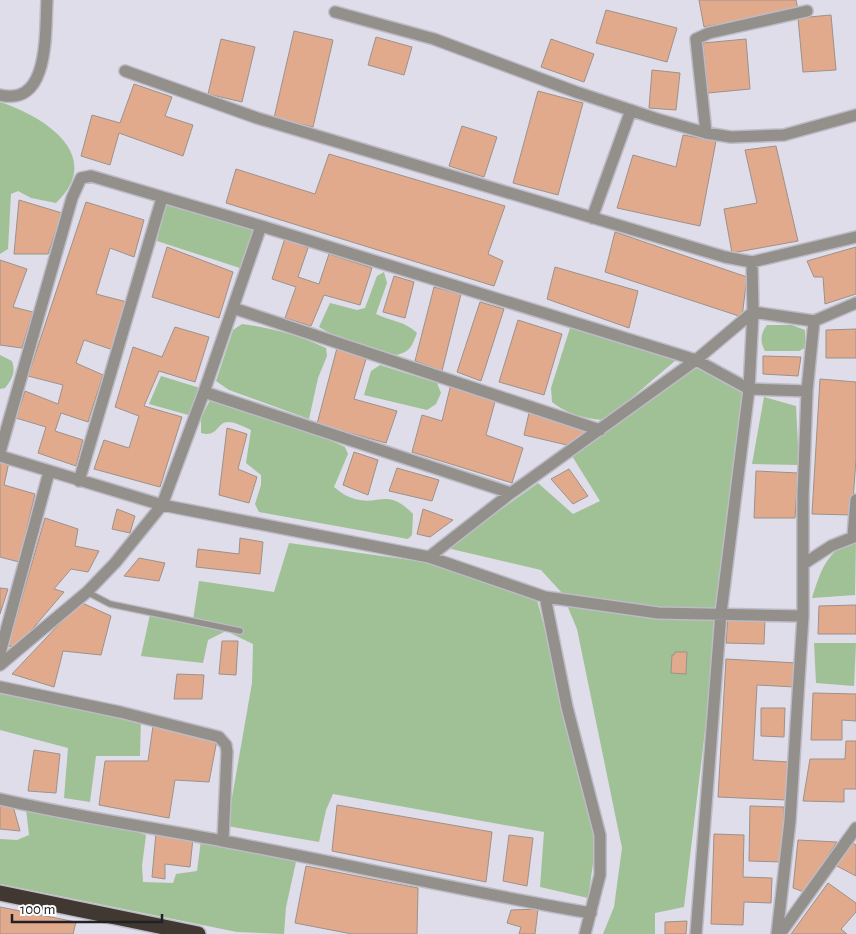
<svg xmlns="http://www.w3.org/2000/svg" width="856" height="934" viewBox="0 0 856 934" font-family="'Alegreya Sans',sans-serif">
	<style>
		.green { fill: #a0c096 }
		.building { fill: #e2aa8d; stroke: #9d918b }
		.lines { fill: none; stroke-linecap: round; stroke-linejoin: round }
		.lane-casing { stroke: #bcbbc6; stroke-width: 8 }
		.street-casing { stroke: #bcbbc6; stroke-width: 14 }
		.highway-casing { stroke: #bcbbc6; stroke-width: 18 }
		.lane { stroke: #938f8b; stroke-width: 5.5 }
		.street { stroke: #938f8b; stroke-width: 11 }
		.highway { stroke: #403831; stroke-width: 15 }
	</style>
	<rect width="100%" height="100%" fill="#dedde9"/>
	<path class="green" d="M0,102C43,116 106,155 56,203L31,198L18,191L11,194L8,249L0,254Z
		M165,202L256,228L243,269L157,241Z
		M384,272L387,283L376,314C390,321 405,321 417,333C412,346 410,352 396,355L331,334L319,327L330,303L357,310L365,308L377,276Z
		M242,324C269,327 301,336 326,348L327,356L318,378L309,419L229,390L216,381L233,330Z
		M767,325H792L805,330V348L799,351H765C760,342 760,334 767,325Z
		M570,328L667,355L676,360L614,413L602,420C583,418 567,414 552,402L551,388Z
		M0,355L12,361C16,373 12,379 5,388L0,389Z
		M691,363L746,387L684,907L655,913V934H603L614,907L622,848L577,629L562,593L541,570L447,548L538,483L573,514L600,501L572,456Z
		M380,365L437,383L441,393L436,404L427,410L364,395L371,371Z
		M161,376L200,388L192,416L149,404Z
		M764,397L796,406L799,465L752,464Z
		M210,400L319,435L345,447L348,454L334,487C340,492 347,497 355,499C380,506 387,487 413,514L412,535L408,539L259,512L255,504L261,485V475L246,463L251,430C245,427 235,422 228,422C217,422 218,438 201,433V418Z
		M856,539L855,595L812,598C821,570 826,551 856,539Z
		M289,543L439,564L536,596L568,717L596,843L588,898L540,887L544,832L333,794L326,810L319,842L227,826L252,683L253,644L226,631L208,640L203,663L141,656L151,610L193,620L199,581L274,592Z
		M814,643H856L854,686L816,683Z
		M0,691L141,717L140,756H96L90,802L64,798L68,748L0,730Z
		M26,809L121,827L146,835L142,866L143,882L173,883L176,874L197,871L201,840L289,857L296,862L286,907L284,934L237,932L0,884V839L17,840L29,835Z"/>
	<path class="building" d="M699,0H796L798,10L704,27Z
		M606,10L677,28L667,62L596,43Z
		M831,15L836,70L803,72L798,18Z
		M294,31L333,40L313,127L274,118Z
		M376,37L412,47L404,75L368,65Z
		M221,39L255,47L242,102L208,94Z
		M551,39L594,54L584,82L541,67Z
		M746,39L750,89L708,93L703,43Z
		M652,70L680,73L676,110L649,108Z
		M134,84L172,97L165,116L193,125L183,156L119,133L110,165L81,156L92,115L120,123Z
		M538,91L583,103L558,195L513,183Z
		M462,126L497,137L484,177L449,166Z
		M683,135L716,141L700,226L617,208L633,155L676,167Z
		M776,146L798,241L732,253L724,209L757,203L745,150Z
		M329,154L505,206L488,254L503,261L494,286L226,203L236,169L315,194Z
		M19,200L62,213L48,254H14Z
		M86,202L144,220L134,257L110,248L96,294L127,302L113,350L84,340L76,363L103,375L88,422L61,413L55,431L83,440L76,466L38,453L46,427L16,418L25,391L58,404L63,385L28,376Z
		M615,232L747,277L742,317L605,272Z
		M285,238L308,248L298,277L319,284L329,254L372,268L360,305L324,295L311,326L285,318L296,287L272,279Z
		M167,247L233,272L219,318L152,297Z
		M856,247V294L825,304L823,277H814L807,261Z
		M0,260L27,269L13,307L33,312L22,348L0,345Z
		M555,267L638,291L629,328L547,299Z
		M394,276L414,282L405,318L383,312Z
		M434,287L461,294L442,371L415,361Z
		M480,302L504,309L481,381L457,372Z
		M518,320L562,334L544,395L499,382Z
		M175,327L209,337L195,382L159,371L144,406L182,417L160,487L94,469L104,440L129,448L139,416L115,407L133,347L162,357Z
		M856,329V358H826V330Z
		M337,348L366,359L354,399L397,411L386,443L317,424Z
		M763,356L801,357L798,376L763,374Z
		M820,379L856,382V459L852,515L812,514Z
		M451,384L496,398L486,435L523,448L512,483L412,452L422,415L442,421Z
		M529,413L587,432L567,445L524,435Z
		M227,428L247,434L238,469L257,477L249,503L219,495Z
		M354,452L378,460L368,495L343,485Z
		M0,459L9,462L4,485L35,494L19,562L0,557Z
		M397,468L439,480L432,501L389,491Z
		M569,469L588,496L573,504L551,479Z
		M756,471L798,473L795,518H754Z
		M117,509L135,516L130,533L112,529Z
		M423,509L453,520L430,537L417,534Z
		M45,518L78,529L75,546L99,551L88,572L71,569L54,589L64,592L17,647L8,646Z
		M240,538L263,542L260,574L196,567L198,549L239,554Z
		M139,558L165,563L159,581L124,576Z
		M0,588L8,589L0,614Z
		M80,602L111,616L101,655L63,651L54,687L12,674Z
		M856,605V634H818L819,606Z
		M728,616L765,619L764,644L726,643Z
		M222,641H238L236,675L219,674Z
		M675,652H687L686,674L671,673L672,655H674Z
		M726,659L797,663L795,687L757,685L753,760L789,762L787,800L718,797Z
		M177,674L204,675L202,699H174Z
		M813,693L856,694V721L842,720V740H811Z
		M761,708H785L784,737L761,736Z
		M153,726L217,740L209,782L175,780L169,818L99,805L105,761H148Z
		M846,741H856V789H844V802L803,801L810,759H845Z
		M34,750L60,754L56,793L28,791Z
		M0,803L13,806L20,831L0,829Z
		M337,805L492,832L486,882L332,851Z
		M750,806L784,807L783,862L749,861Z
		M156,833L193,838L190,867L165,864V879L152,877Z
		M714,834L744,835L743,877L772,878L771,903L744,902L743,925L711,924Z
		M509,835L533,838L527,886L503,881Z
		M798,840L837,842L804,892L793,888Z
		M851,842L856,845V876L835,865Z
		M306,866L418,888L417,934H352L295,923Z
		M828,883L856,903V912L841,929L847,934H791Z
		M0,907L76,922L73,934H0Z
		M538,909L535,934H519L521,927L507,923L511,910Z
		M687,921L686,934H665V922Z"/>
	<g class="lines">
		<g class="lane-casing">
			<path id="lane" d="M87,592L110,604L240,631"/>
		</g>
		<g class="street-casing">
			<path id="street" d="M335,12L434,39L576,92L657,119L706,133L731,137L784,135L856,115
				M125,71L257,118L725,257L752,262L856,237
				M0,95C50,107 45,32 47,0
				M706,133L696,39L709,33L807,11
				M592,218L631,110
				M233,308L600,430
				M204,392L511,493
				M0,452L72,198L81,178L91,176L261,226
				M0,456L162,505L204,392L261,226L696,360L749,389L807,391
				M79,481L162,198
				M853,536L856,500
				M429,557L511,493L696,360L753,312L814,321
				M805,563L831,546L856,536
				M545,597L567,707L600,835V875L585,934
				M0,653L49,472
				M0,665L87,592L115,563L162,505L429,557L545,597L658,613L803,616
				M0,687L120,712L219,737L226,745L227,752L223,841
				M0,799C74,816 149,827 223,841C346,864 467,892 591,913
				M696,934L721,613L749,389L753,312L752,262
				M777,934L790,821L803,616V496L807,391L814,321L856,303
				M780,934L856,828"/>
		</g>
		<g class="highway-casing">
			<path id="highway" d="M0,893L198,934"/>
		</g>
		<use href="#lane" class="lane"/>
		<use href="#street" class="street"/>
		<use href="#highway" class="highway"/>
	</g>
	<path d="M12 914v8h150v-8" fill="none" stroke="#212125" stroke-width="2.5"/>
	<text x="20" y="914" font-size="15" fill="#212125" stroke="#ffffff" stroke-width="4" paint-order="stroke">100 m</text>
</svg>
